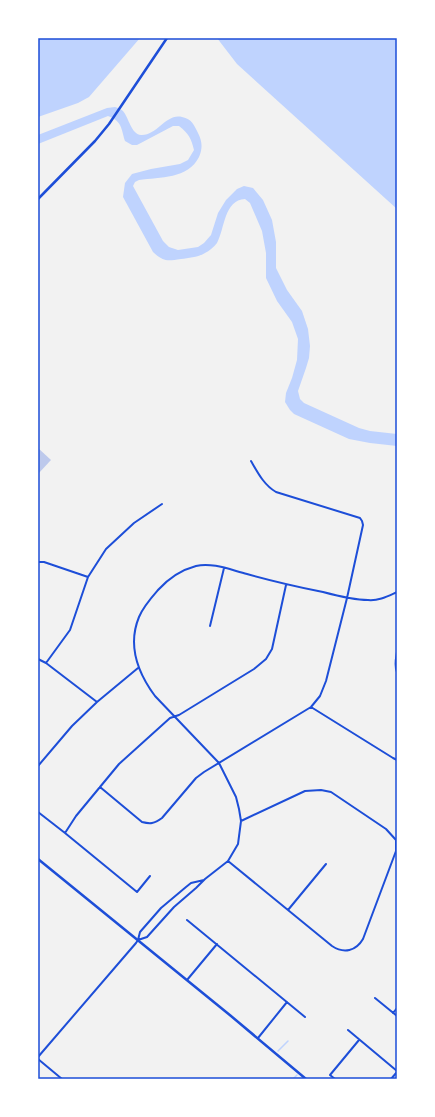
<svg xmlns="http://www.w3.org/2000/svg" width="435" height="1117" viewBox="0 0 435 1117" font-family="Poppins,sans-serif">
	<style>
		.water { fill: #bfd3fe }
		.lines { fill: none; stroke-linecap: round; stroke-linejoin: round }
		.stream { stroke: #bfd3fe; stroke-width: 1.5 }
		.building { fill: #bdc9ec }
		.minor { stroke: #1d4ed8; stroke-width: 2 }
		.tertiary { stroke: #1d4ed8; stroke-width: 2.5 }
		.neatline { fill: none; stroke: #1d4ed8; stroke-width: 1.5 }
	</style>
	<rect width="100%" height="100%" fill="#f2f2f2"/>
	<path class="water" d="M38,38H140L89,97L78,103L38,117Z
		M217,38H397V209L237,64Z
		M115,107C118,108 121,109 123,111C129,118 131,134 141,135C157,136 166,113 182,117C192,119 194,125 198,133C202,141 203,148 199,157C188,179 160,177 139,180L135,182L133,186L163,241L169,247L178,250L198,247L204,243L211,235L218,213L226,200L237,189L244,186L253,188L263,200L272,220L276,242V268L287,290L302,311L308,329L310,346L309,358L306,368L298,391L300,399L304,403L359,428L370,431L397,434V446L370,443L349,439L294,414L290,410L285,402L286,393L292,378L297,360L298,339L292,322L277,301L266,278V253L262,231L250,203L245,199C224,200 225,228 217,243C214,247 209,251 205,253C199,257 189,258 181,259C167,261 164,262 153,252L123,197L125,183L132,174L151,169L180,164L188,160L194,150C191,138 189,134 179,126H173L137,145H132L125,141C121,128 122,121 108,116L38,144V135L107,108Z"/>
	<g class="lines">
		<path class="stream" d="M278,1051L288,1041
			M293,1079L297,1075"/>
	</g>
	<path class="building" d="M38,448L51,460L38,474Z"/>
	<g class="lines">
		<path class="minor" d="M38,562H44L88,577
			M210,626L224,568
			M397,652C396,659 394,665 397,672
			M38,659L46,663L97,702
			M46,663L70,630L88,577L106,549L134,523L162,504
			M311,707L393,758L397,760
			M38,766L72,726L97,702L138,668
			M100,787L142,822C150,824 154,824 162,818L196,778L204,772L311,707L320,696L326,681L347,598L363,525L362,521L360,518L276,492C264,485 258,473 251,461
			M38,812L65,833L137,892L150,876
			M65,833L76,816L119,764L170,718L179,715L254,669L266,659L272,649L286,585
			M228,861L332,946C344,954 356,951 363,939L396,851V840L386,829L331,792L321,790L305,791L241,821
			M288,910L326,864
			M187,920L305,1017
			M138,940L147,937L174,907L196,888L205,879L228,861L238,844L241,821L239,809L236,797L219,763L155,696C138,673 127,646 139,617C143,607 151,598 158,590C168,579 181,570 196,566C212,562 231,570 247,574C272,581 298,587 323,592C338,596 353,600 368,600C379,601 388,596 397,592
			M187,980L217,944
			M375,998L397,1016
			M393,1013L397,1008
			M348,1030L397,1071
			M258,1038L287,1002
			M38,1057L136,943L138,940L140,932L161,908L186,887L191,883L204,880
			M38,1059L62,1079
			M335,1079L330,1075L359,1040
			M391,1079L397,1072"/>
		<path class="tertiary" d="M38,199L95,141L109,124L167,38
			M38,859L231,1016L306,1079"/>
	</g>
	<rect width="435" height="1117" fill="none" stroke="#ffffff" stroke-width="78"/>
	<rect x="39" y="39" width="357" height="1039" class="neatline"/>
</svg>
